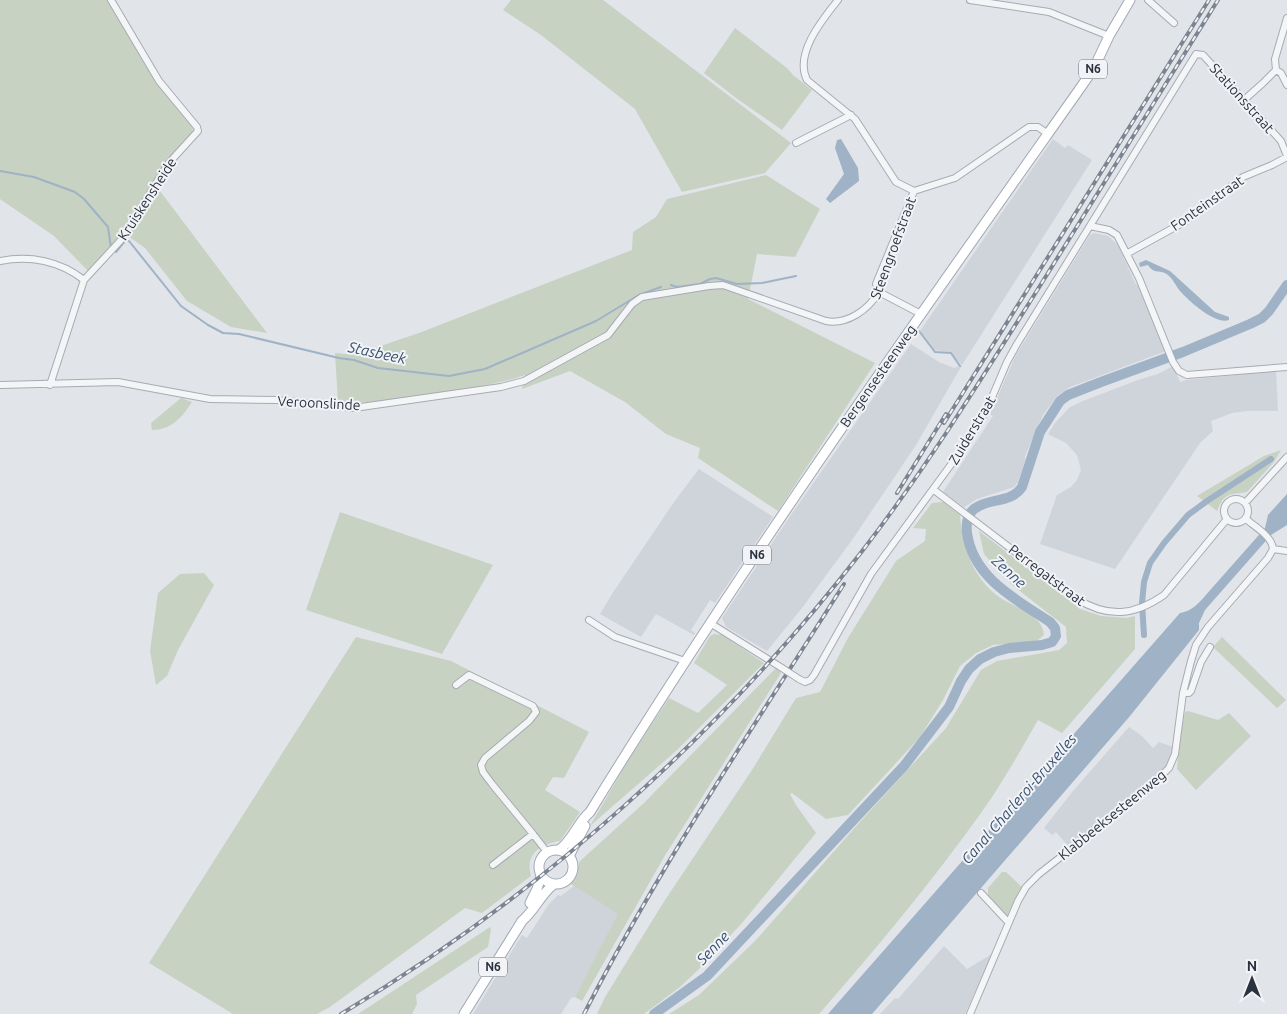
<svg xmlns="http://www.w3.org/2000/svg" width="1287" height="1014" viewBox="0 0 1287 1014" font-family="Ubuntu,sans-serif">
	<style>
		.built { fill: #cfd3da }
		.green { fill: #c7d2c3 }
		.water { fill: #9fb2c6 }
		.lines { fill: none; stroke-linecap: round; stroke-linejoin: round }
		.stream { stroke: #9fb2c6; stroke-width: 2 }
		.canal { stroke: #9fb2c6; stroke-width: 6 }
		.river { stroke: #9fb2c6; stroke-width: 10 }
		.minor-casing { stroke: #a7abb3; stroke-width: 8 }
		.major-casing { stroke: #a1a9b3; stroke-width: 11 }
		.minor { stroke: #f4f5f7; stroke-width: 6 }
		.major { stroke: #fff; stroke-width: 9 }
		.rail-casing { stroke: #7c8491; stroke-width: 4 }
		.rail { stroke: #f1f3f6; stroke-width: 2; stroke-dasharray: 5.5; stroke-linecap: butt }
		.minor-bridge-casing { stroke: #a7abb3; stroke-width: 8; stroke-linecap: butt }
		.minor-bridge { stroke: #f4f5f7; stroke-width: 6 }
		.labels { text-anchor: middle; stroke-width: 4; stroke-linejoin: round; paint-order: stroke }
		.shield { fill: #f1f3f6; stroke: #666c76; stroke-width: 1 }
		.shield-label { font-size: 12px; font-weight: bold; fill: #2b323f }
		.street-label { font-size: 14px; fill: #2b323f; stroke: #f1f3f6 }
		.water-label { font-size: 15px; font-style: italic; fill: #385170; stroke: #f1f3f6 }
	</style>
	<rect width="100%" height="100%" fill="#e1e4e9"/>
	<path class="built" d="M1053,139L1065,148L1068,145L1092,160L962,365L916,445L852,540L802,608L767,651L726,627L722,618L791,515L911,344L939,362L954,368L962,365L950,352L934,350L920,331Z
		M1094,233L1108,236L1118,245L1136,285L1139,284L1166,351L1070,387L1057,396L1043,415L1025,456V461L1018,482L1014,487L977,499L964,507L943,492L993,416L990,414L1016,355L1090,235Z
		M1173,366L1180,382L1186,380L1276,371L1278,411H1247L1232,413L1211,421L1213,431L1200,443L1115,569L1040,544L1057,495L1071,487L1077,480L1081,470L1077,455L1066,443L1048,434L1055,423L1070,407L1083,401L1138,380L1158,374Z
		M699,469L773,517L715,603L710,600L691,630L695,633L694,635L656,614L641,637L600,614L612,594L674,502Z
		M1129,727L1143,737L1153,748L1159,742L1173,747L1167,765L1159,777L1068,846L1056,832L1052,835L1044,828L1073,791Z
		M574,886L619,914L575,997L571,998L561,1014H473L522,935L527,938L549,904L558,895L561,896Z
		M944,946L967,969L992,954L965,1014H880L895,998L898,999Z"/>
	<path class="green" d="M0,0H109L154,79L190,123L193,128L192,133L164,164L121,234L89,272L54,236L0,199Z
		M511,0H603L791,143L765,173L682,192L635,109L541,35L503,10Z
		M735,28L787,68L793,75L812,90L782,130L736,98L704,73Z
		M766,175L820,209L795,257L757,254L748,299L875,363L778,511L698,458L700,448L666,434L625,402L570,371L522,389L525,375C492,386 457,390 423,395C395,399 366,404 338,403L335,353L354,355L419,333L632,250L633,232L656,217L667,199Z
		M157,187L267,333L231,327L187,301L145,248L128,236Z
		M181,398L192,402C182,417 172,430 152,430L151,423Z
		M1281,450L1274,462L1247,492C1228,495 1225,492 1217,511L1197,496L1264,456Z
		M943,502L960,515C962,546 973,578 999,597C1015,608 1042,613 1044,635L1038,640L1031,642L993,645L976,653L960,666L943,700L920,737L848,815L826,819L792,793L790,794L796,805L816,833L742,923L698,970L680,987L644,1014H597L605,997L665,900L752,770L796,698L820,692L848,638L896,561L925,541L926,529L913,528L932,503Z
		M340,512L493,565L442,654L306,610Z
		M979,531L1080,609L1101,616L1127,618L1135,616V649L1062,733L1038,720C1020,751 1002,784 981,813C931,883 875,950 819,1014H669L699,995L756,940L858,824L946,728L981,670L997,661L1059,650L1067,643L1066,627L1011,584L984,554Z
		M204,573L214,585L178,650L167,676L156,685L150,651L158,593L180,574Z
		M714,634L722,635L764,663L676,751L590,826L629,759L669,698L698,713L727,685L694,663L710,636Z
		M356,637L451,661L589,732L564,778L553,777L545,790L580,812L560,841C540,844 525,854 531,876L482,913L465,908L330,1007L317,1014H233L149,963Z
		M1222,637L1286,700L1277,708L1213,647Z
		M776,668L781,673L664,857L582,1001L575,997L618,914L571,884L577,876L579,862L644,803Z
		M1188,711L1218,720L1229,713L1251,736L1196,790L1177,769L1180,733L1185,712Z
		M1002,872H1006L1022,887L1007,916L988,895V888Z
		M490,927L491,930L488,947L416,995L417,1004L412,1014H358Z"/>
	<path class="water" d="M841,139L858,168L859,181L830,203L826,199L844,174L835,148L837,140Z
		M1146,260L1170,271L1215,312L1229,317V320C1215,325 1189,301 1180,291C1176,286 1173,279 1168,275C1161,269 1154,275 1148,265L1140,267L1139,263Z
		M1287,494V525L1271,535L1205,610L1199,623V630L1130,716L872,1014H828L1180,613C1192,611 1198,604 1205,596L1265,528L1268,515Z"/>
	<g class="lines">
		<path class="stream" d="M0,171L34,177L75,192L84,199L108,227L111,248
			M116,252L125,241H129L181,306L208,325L223,333L239,334L339,358L354,360L378,368L449,376L485,369L596,321L639,295L661,287
			M671,285L677,287L700,284L710,279L716,278L737,284L762,283L796,276
			M919,331L935,352L951,353L960,366"/>
		<path class="canal" d="M1144,635L1142,603L1144,582L1150,563L1164,543L1188,515L1207,501L1271,459"/>
		<path class="river" d="M654,1014L707,976L904,766L949,707L961,681L969,669L980,659L994,652L1009,648L1042,645L1052,642L1056,636L1055,628L1050,622C1017,600 973,578 967,533C966,524 967,515 974,509C989,497 1011,504 1022,487L1040,432L1060,401L1068,395L1101,382L1183,352L1250,324L1262,318L1269,311L1287,285"/>
		<g class="minor-casing">
			<path id="minor" d="M838,0C822,20 794,54 807,80L855,119L896,182L914,191
				M970,0L1049,12L1109,36
				M1148,0L1174,23
				M1276,70L1281,73L1287,85
				M1244,100L1263,83L1276,70L1275,59L1287,18
				M796,143L851,115
				M1090,226L1109,230L1117,235L1139,278L1173,362L1179,371L1187,375L1287,367
				M1128,253L1186,221L1243,177L1272,165L1287,157
				M0,261C30,255 60,261 84,280
				M879,292L876,284L914,191L955,178L1029,127H1038L1048,134
				M879,292L921,314
				M0,385L118,382L210,399L277,400L354,408L501,387L524,381L608,335L632,304L642,297L709,286L723,285L826,321C847,325 868,310 879,292
				M50,385L84,280L121,240L168,164L198,131L197,127L159,81L111,0
				M934,490L1077,599C1108,618 1134,616 1164,595L1227,519
				M1224 511a12 12 0 1 1 24 0a12 12 0 1 1-24 0Z
				M1245,503L1287,457
				M1246,519C1255,527 1272,536 1273,549
				M1273,549L1287,551
				M589,620L615,637L685,661
				M710,623L782,668
				M799,679L805,682L810,680L814,675L871,574L966,444L987,409L1007,362L1017,344L1196,54L1203,55L1281,141L1287,156
				M456,685L469,675L533,706L536,712L529,721L485,758L481,765L483,772L492,784L533,834
				M1183,693H1189L1191,691L1201,662L1210,647
				M493,865L533,834L547,852
				M981,893L1008,922
				M970,1014L1018,901L1026,887L1039,874L1150,787L1169,768L1175,754L1183,693L1191,661L1196,645L1208,627L1268,558L1273,549"/>
		</g>
		<g class="major-casing">
			<path id="major" d="M539 867a17 17 0 1 1 34 0a17 17 0 1 1-34 0Z
				M559,850C573,840 577,823 590,812C743,563 913,325 1081,87L1094,68L1109,36L1130,0
				M569,856L585,826
				M530,903L537,889L541,876
				M464,1014L522,921C535,910 540,895 554,884"/>
		</g>
		<use href="#minor" class="minor"/>
		<use href="#major" class="major"/>
		<g class="rail-casing">
			<path id="rail" d="M944,423L1209,0
				M897,493L946,414
				M341,1014C542,894 720,735 863,550C927,467 982,378 1038,289C1098,193 1158,96 1218,0
				M584,1014C660,865 755,725 844,584"/>
		</g>
		<use href="#rail" class="rail"/>
		<g class="minor-bridge-casing">
			<path id="minor-bridge" d="M782,668L799,679"/>
		</g>
		<use href="#minor-bridge" class="minor-bridge"/>
	</g>
	<g class="labels">
		<g class="shield">
			<rect x="1079" y="59.5" width="28" height="19" rx="4"/>
			<rect x="743" y="545.5" width="28" height="19" rx="4"/>
			<rect x="479" y="957.5" width="28" height="19" rx="4"/>
		</g>
		<g class="shield-label">
			<text x="1093" y="73">N6</text>
			<text x="757" y="559">N6</text>
			<text x="493" y="971">N6</text>
		</g>
		<g class="street-label">
			<text transform="translate(1242 98) rotate(48)" y="5">Stationsstraat</text>
			<text transform="translate(147 199) rotate(-57)" y="5">Kruiskensheide</text>
			<text transform="translate(1207 203) rotate(-35)" y="5">Fonteinstraat</text>
			<text transform="translate(893 248) rotate(-70)" y="5">Steengroefstraat</text>
			<text transform="translate(878 376) rotate(-55)" y="5">Bergensesteenweg</text>
			<text transform="translate(319 403) rotate(3)" y="5">Veroonslinde</text>
			<text transform="translate(972 430) rotate(-59)" y="5">Zuiderstraat</text>
			<text transform="translate(1047 575) rotate(37)" y="5">Perregatstraat</text>
			<text transform="translate(1112 815) rotate(-39)" y="5">Klabbeeksesteenweg</text>
		</g>
		<g class="water-label">
			<text transform="translate(377 353) rotate(12)" y="5">Stasbeek</text>
			<text transform="translate(1009 572) rotate(42)" y="5">Zenne</text>
			<text transform="translate(1019 799) rotate(-49)" y="5">Canal Charleroi-Bruxelles</text>
			<text transform="translate(713 948) rotate(-46)" y="5">Senne</text>
		</g>
	</g>
	<g transform="translate(1252 979)" stroke="#f1f3f6" stroke-width="4" paint-order="stroke">
	<path d="M0-4L9 19L0 12L-9 19Z" fill="#2b323f"/>
	<text y="-8" font-size="14" font-weight="bold" text-anchor="middle" fill="#2b323f">N</text>
	</g>
</svg>
